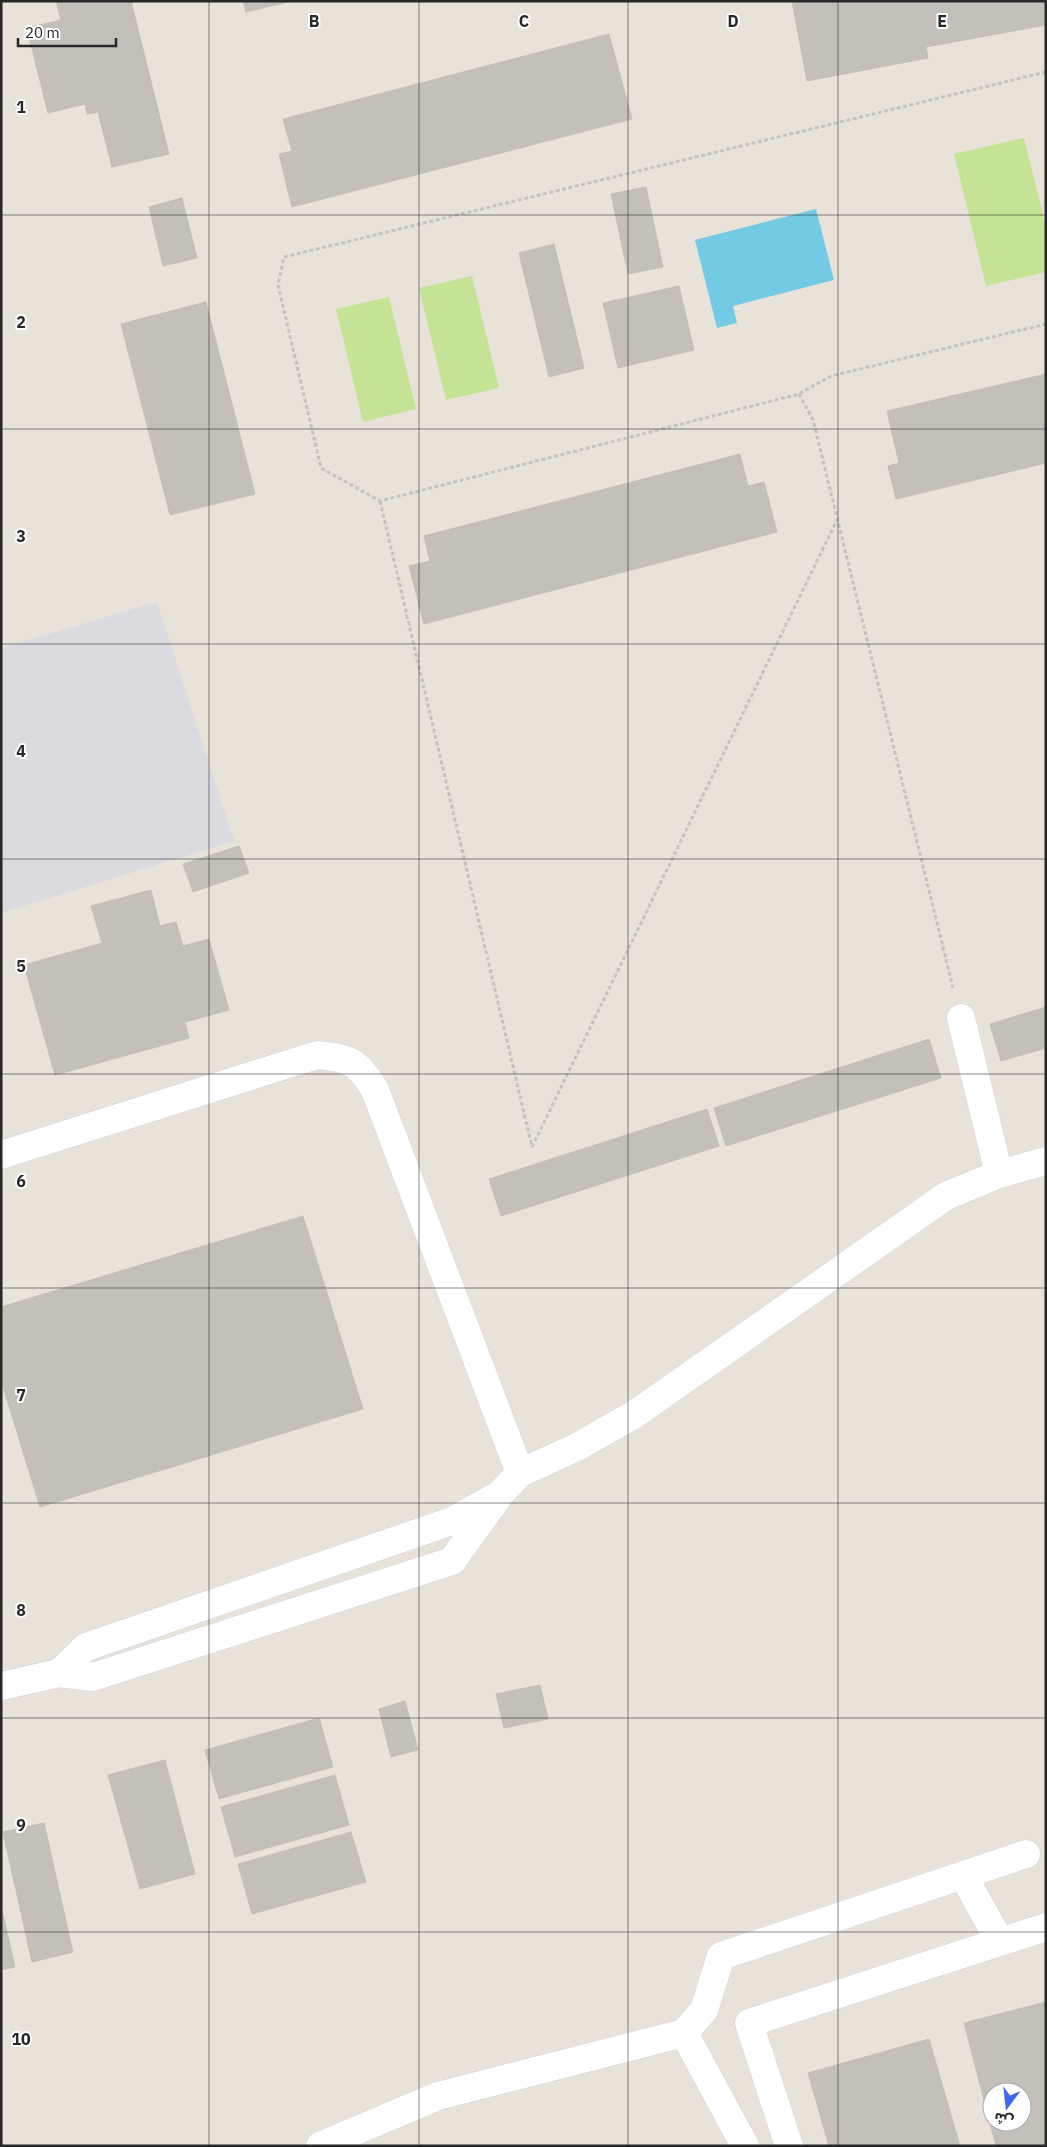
<svg xmlns="http://www.w3.org/2000/svg" width="1047" height="2147" viewBox="0 0 1047 2147" font-family="'IBM Plex Sans','Noto Sans Arabic',sans-serif">
	<style>
		.industrial { fill: #dcdae1 }
		.pitch { fill: #c4e395 }
		.water { fill: #73cae5 }
		.building { fill: #c4bfb9; stroke: #c4beb4; fill-rule: evenodd }
		.lines { fill: none; stroke-linecap: round; stroke-linejoin: round }
		.minor-casing { stroke: #cfd2df; stroke-width: 29 }
		.path { stroke: #c3c3c3; stroke-width: 3; stroke-dasharray: 4 2.5; stroke-linecap: butt }
		.minor { stroke: #fff; stroke-width: 28 }
		.grid { fill: none; stroke: #272727; stroke-width: 1; stroke-opacity: 0.55 }
		.grid-label { font-size: 16px; text-anchor: middle; font-weight: bold; fill: #272727; stroke: #fff; stroke-width: 4; stroke-linejoin: round; paint-order: stroke }
	</style>
	<rect width="100%" height="100%" fill="#e9e2d9"/>
	<path class="industrial" d="M157,602L234,841L1,913V648Z"/>
	<path class="pitch" d="M1024,138L1046,227V272L986,286L954,154Z
		M472,276L499,388L446,400L419,288Z
		M389,297L416,409L363,422L336,309Z"/>
	<path class="water" d="M816,209L834,280L733,306L737,323L717,328L695,240Z"/>
	<path class="building" d="M56,1H131L169,154L112,167L98,112L87,114L85,104L48,113L27,28L61,20Z
		M243,1H292L246,12Z
		M792,1H1046V25L926,47L928,58L807,81Z
		M609,34L632,119L292,207L279,154L292,151L283,119Z
		M646,187L663,267L628,274L611,194Z
		M182,198L197,258L163,266L149,207Z
		M554,244L584,368L549,377L519,253Z
		M679,286L694,350L618,368L603,303Z
		M206,302L255,494L170,515L121,324Z
		M1046,374V463L896,499L888,466L899,463L887,411Z
		M740,454L748,486L764,482L777,532L424,624L409,566L430,561L424,536Z
		M239,846L249,873L193,892L183,864Z
		M151,890L160,926L176,922L183,946L209,939L229,1010L185,1022L189,1038L55,1075L24,965L102,943L91,906Z
		M1046,1007V1048L1001,1061L990,1024Z
		M929,1039L941,1078L726,1146L714,1108Z
		M707,1109L719,1146L501,1216L489,1179Z
		M303,1216L363,1409L40,1507L1,1380V1307Z
		M540,1685L548,1719L504,1728L496,1694Z
		M405,1701L418,1750L391,1757L379,1709Z
		M319,1718L333,1767L219,1799L205,1750Z
		M165,1760L195,1874L140,1889L108,1775Z
		M335,1775L349,1825L235,1857L221,1807Z
		M44,1823L73,1952L32,1962L3,1832Z
		M351,1832L366,1882L252,1914L238,1864Z
		M1,1906L15,1967L1,1970Z
		M1046,2002V2146H996L964,2023ZM992,2092H1022V2122H992Z
		M929,2039L960,2146H829L808,2073Z"/>
	<g class="lines">
		<g class="minor-casing">
			<path id="minor" d="M961,1018L999,1174
				M1,1155L317,1055C349,1058 358,1061 375,1090L520,1473
				M59,1673L86,1647L452,1521L493,1498
				M1,1686L59,1673L93,1677L452,1561L501,1493L520,1473L577,1447L635,1414L946,1196L999,1174L1046,1161
				M963,1875L1000,1942
				M684,2033L745,2146
				M320,2146L438,2096L684,2033L704,2010L721,1956L1026,1854
				M789,2146L749,2023L1046,1927"/>
		</g>
		<path class="path" d="M1046,72L284,257L278,285L321,468L380,501L799,394L831,376L1046,324
			M799,394L813,420L953,988
			M380,501L532,1147
			M532,1147L837,520"/>
		<use href="#minor" class="minor"/>
	</g>
	<path class="grid" d="M209,1V2146M419,1V2146M628,1V2146M838,1V2146M1,215H1046M1,429H1046M1,644H1046M1,859H1046M1,1074H1046M1,1288H1046M1,1503H1046M1,1718H1046M1,1932H1046"/>
	<g class="grid-label">
		<text x="314" y="27">B</text>
		<text x="524" y="27">C</text>
		<text x="733" y="27">D</text>
		<text x="942" y="27">E</text>
		<text x="21" y="113">1</text>
		<text x="21" y="328">2</text>
		<text x="21" y="542">3</text>
		<text x="21" y="757">4</text>
		<text x="21" y="972">5</text>
		<text x="21" y="1187">6</text>
		<text x="21" y="1401">7</text>
		<text x="21" y="1616">8</text>
		<text x="21" y="1831">9</text>
		<text x="21" y="2045">10</text>
	</g>
	<rect width="1047" height="2147" fill="none" stroke="#272727" stroke-width="5"/>
	<g transform="translate(1007 2107) rotate(195)"><circle r="24" fill="#ffffff" stroke="#a9a9a9"/>
	<path d="M0-4L9 19L0 12L-9 19Z" fill="#4367ec"/>
	<text y="-8" font-size="14" font-weight="bold" text-anchor="middle" fill="#272727">ش</text>
	</g>
	<path d="M18 38v8h98v-8" fill="none" stroke="#272727" stroke-width="2.5"/>
	<text x="25" y="38" font-size="15" fill="#272727" stroke="#ffffff" stroke-width="4" paint-order="stroke">20 m</text>
</svg>
